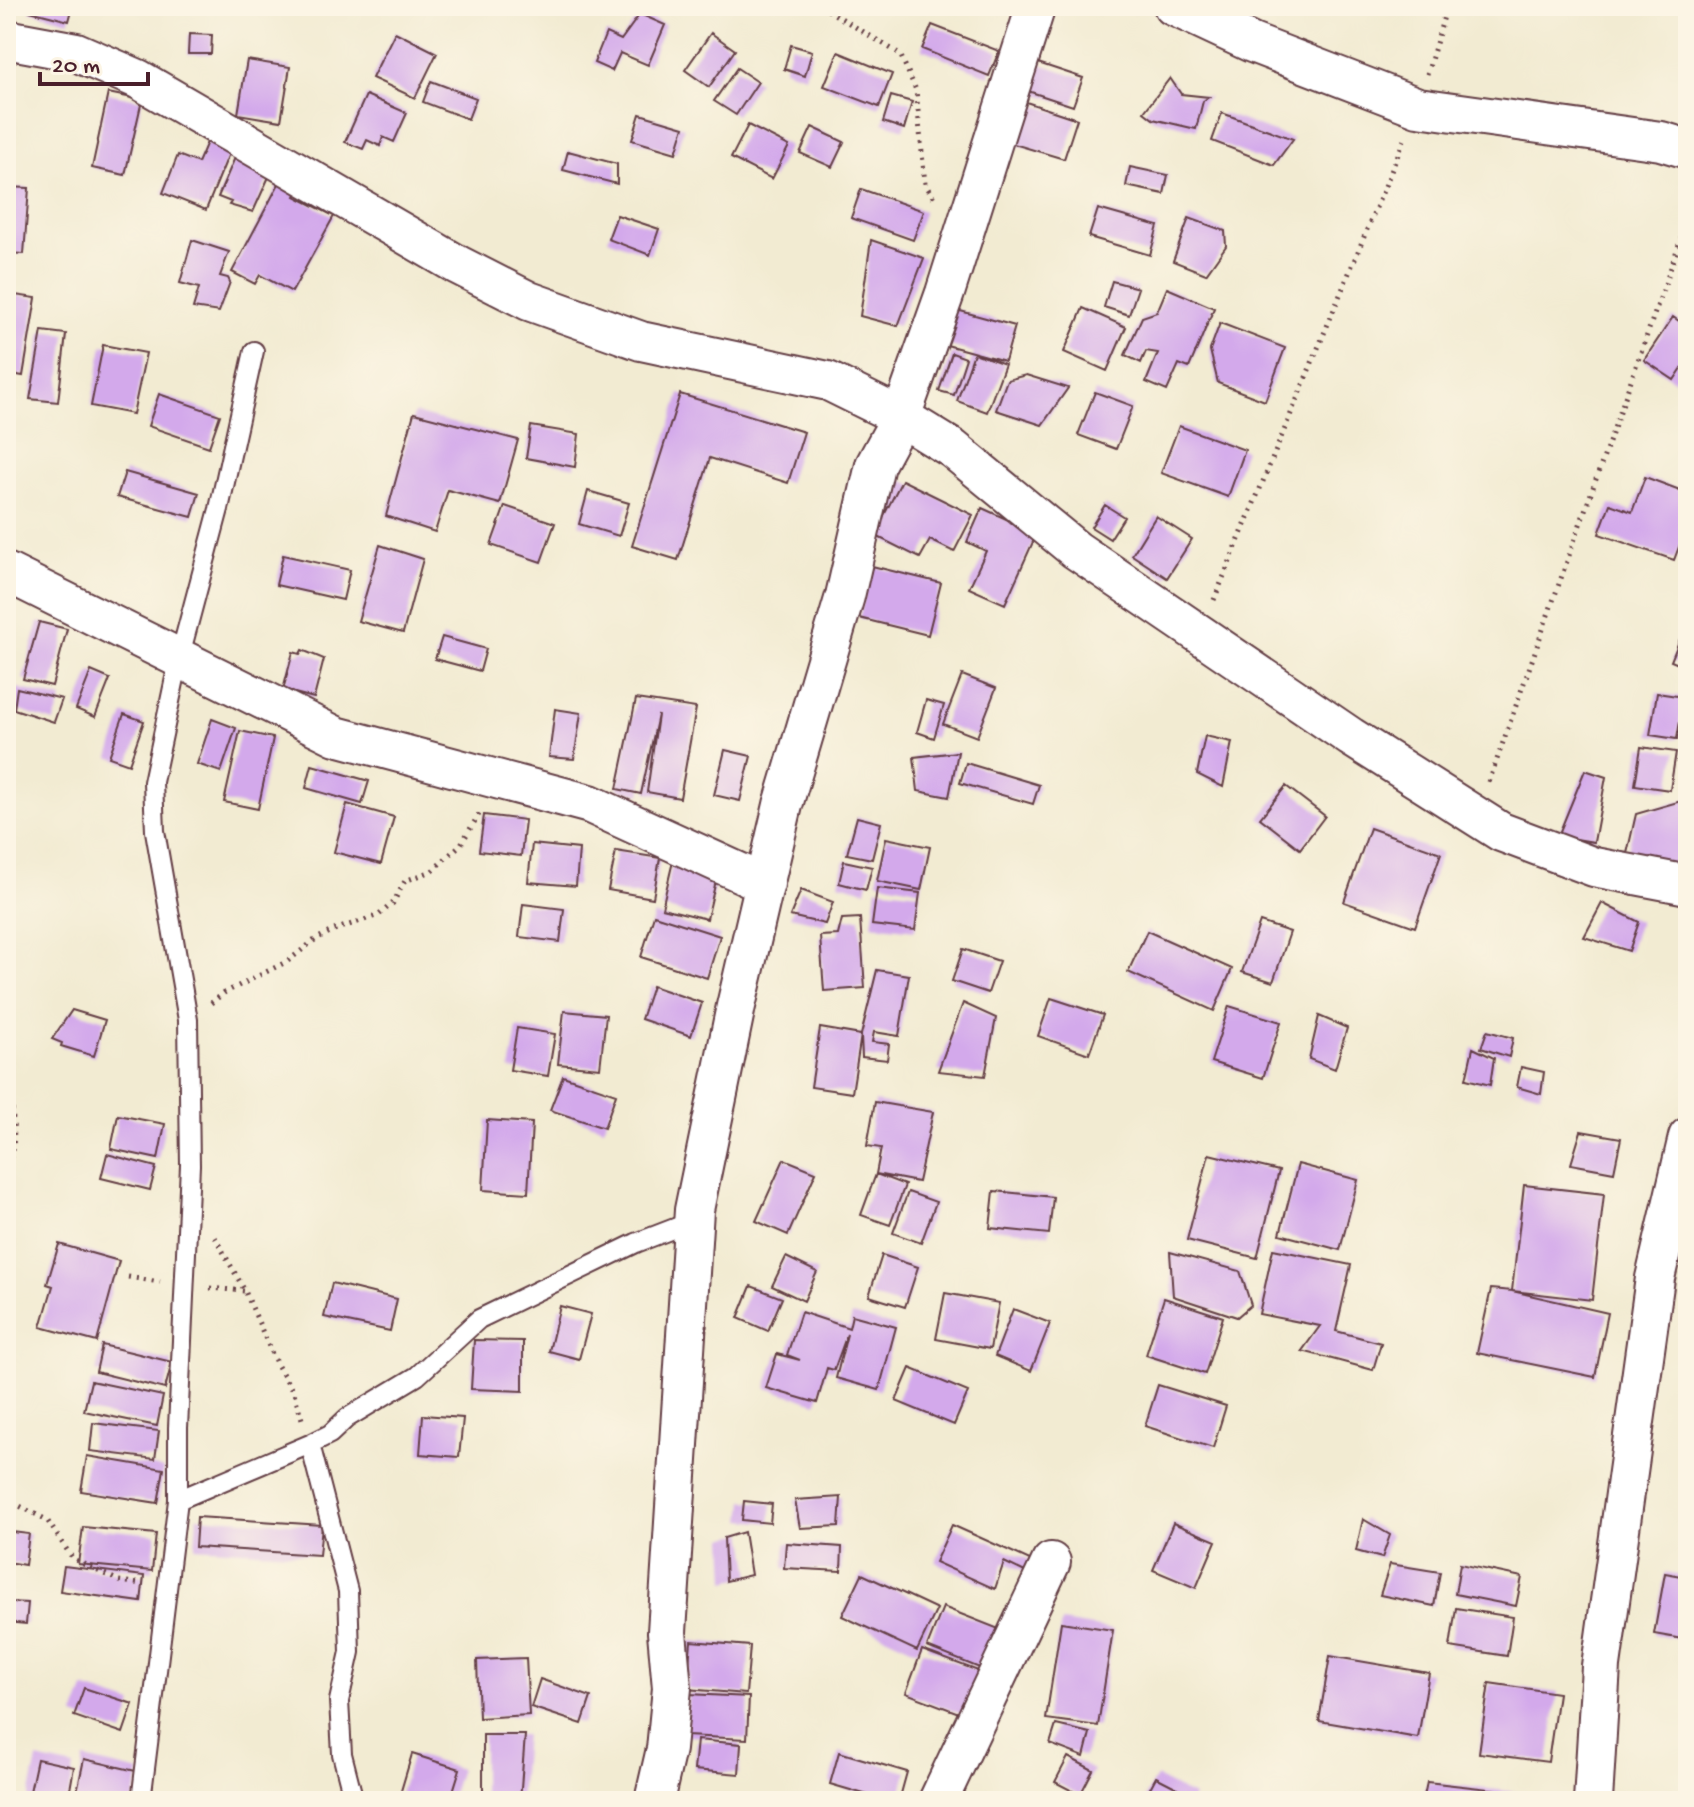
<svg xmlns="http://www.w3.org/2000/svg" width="1694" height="1807" viewBox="0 0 1694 1807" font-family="'Gochi Hand',sans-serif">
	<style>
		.building { fill: #d3a9eb }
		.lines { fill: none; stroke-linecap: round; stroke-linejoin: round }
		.service-casing { stroke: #633e44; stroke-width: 22 }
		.minor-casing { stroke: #633e44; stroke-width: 42 }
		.path { stroke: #633e44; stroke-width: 5; stroke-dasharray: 2 6; stroke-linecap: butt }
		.service { stroke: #fff; stroke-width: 18 }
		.minor { stroke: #fff; stroke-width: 38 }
	</style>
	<rect width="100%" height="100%" fill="#fcf5e5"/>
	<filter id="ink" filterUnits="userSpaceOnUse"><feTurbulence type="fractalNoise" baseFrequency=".0125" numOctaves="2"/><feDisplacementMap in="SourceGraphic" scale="16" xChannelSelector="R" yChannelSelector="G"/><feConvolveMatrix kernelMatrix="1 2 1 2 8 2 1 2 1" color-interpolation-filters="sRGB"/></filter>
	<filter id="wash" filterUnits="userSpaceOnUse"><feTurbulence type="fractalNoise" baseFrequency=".006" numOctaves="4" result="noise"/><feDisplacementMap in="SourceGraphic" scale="32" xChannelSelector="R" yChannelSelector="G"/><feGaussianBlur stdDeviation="1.8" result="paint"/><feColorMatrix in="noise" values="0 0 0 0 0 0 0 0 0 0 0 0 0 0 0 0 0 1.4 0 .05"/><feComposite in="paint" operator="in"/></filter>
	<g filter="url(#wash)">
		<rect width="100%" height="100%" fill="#f2ebd2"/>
		<g id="blocks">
			<path class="building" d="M32,6H73L69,21L30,11Z
				M234,6H260L259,11Z
				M640,14L665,25L648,65L620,53L612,71L594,63L606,33L621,40Z
				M932,25L999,51L989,76L922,49Z
				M395,32L437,53L415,98L372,78Z
				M711,33L735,50L709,87L685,70Z
				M189,34L212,35L211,54H188Z
				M791,45L812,51L805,76L784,69Z
				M838,52L892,74L879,107L824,86Z
				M247,60L290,67L281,121L238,114Z
				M1038,63L1083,78L1073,106L1028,91Z
				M737,68L758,82L736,115L714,101Z
				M1170,78L1181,94L1209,97L1203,101L1196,129L1153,119L1144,112Z
				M431,81L476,98L468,119L423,102Z
				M108,93L142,100L125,175L92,168Z
				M366,95L407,113L394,142L383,137L380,146L367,140L363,149L345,142Z
				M891,96L912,102L904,129L883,122Z
				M1020,100L1077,119L1064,159L1007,142Z
				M1222,113L1293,139L1274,165L1212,141Z
				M640,114L684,127L676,153L632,140Z
				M748,125L789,146L772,179L731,158Z
				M812,127L844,142L832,167L800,153Z
				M207,142L230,151L206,210L163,193L178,155L198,163Z
				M568,151L617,164V184L563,170Z
				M236,155L272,170L253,212L229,205L231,202L218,197Z
				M1130,167L1168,175L1164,194L1126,186Z
				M283,176L301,185L295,196L334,216L292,292L260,275L255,284L232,272Z
				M6,187L29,188L24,254L6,253Z
				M861,189L924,211L913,240L851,218Z
				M1098,209L1158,226L1150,255L1089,237Z
				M617,215L659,229L650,255L608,239Z
				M1189,218L1225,231L1226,246L1206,274L1173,261Z
				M192,240L229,252L220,276L228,278L230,282L219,312L193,308L199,288L180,283Z
				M871,240L924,258L898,326L860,316Z
				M1112,281L1138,288L1129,315L1104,307Z
				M1167,288L1214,308L1189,368L1179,364L1167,391L1146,382L1158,353L1146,351L1141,363L1125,355L1142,317L1157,312Z
				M8,294L36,298L23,376L6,373Z
				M1083,308L1126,327L1107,371L1064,352Z
				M953,309L1015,326L1005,361L943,344Z
				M1673,317L1688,327V359L1674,380L1644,360Z
				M1220,323L1285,348L1265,401L1218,383L1210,350Z
				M42,331L66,334L58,402L30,399Z
				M103,345L146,353L133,414L91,406Z
				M952,353L966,358L954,395L939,391Z
				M974,353L1005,364L987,412L957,401Z
				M1026,375L1068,388L1042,425L996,410L1007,380Z
				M1095,392L1133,406L1116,449L1078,435Z
				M159,394L220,415L209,447L148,426Z
				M680,394L804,432L788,483L710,458L678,560L632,546Z
				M414,413L518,440L500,504L448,490L435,532L386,516Z
				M531,426L579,434L575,467L526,458Z
				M1179,426L1245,450L1228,497L1161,473Z
				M125,472L199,493L192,517L117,497Z
				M1645,477L1688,493V523L1674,560L1599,534L1610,504L1632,512Z
				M902,480L973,515L954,552L930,540L920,558L874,535Z
				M588,491L629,503L619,536L579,524Z
				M1105,505L1124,517L1110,539L1091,527Z
				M505,506L555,523L541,562L491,545Z
				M982,508L1037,533L1005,604L969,588L986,551L967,542Z
				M1156,516L1192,539L1167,578L1132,555Z
				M380,545L423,559L403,633L358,621Z
				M283,555L350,570L343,600L276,585Z
				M872,566L941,583L928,635L859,618Z
				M1688,619V668L1671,661Z
				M39,622L67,629L52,686L23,679Z
				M442,637L486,649L480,671L435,659Z
				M302,650L324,659L314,698L283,690L293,652L300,654Z
				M91,671L110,679L95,717L76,709Z
				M962,675L996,688L977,737L943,724Z
				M17,688L62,699L54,722L14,709Z
				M1657,693L1684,697L1677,739L1650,735Z
				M636,699L696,708L680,798L647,792L658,715L641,794L617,789Z
				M926,700L944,705L934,738L917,732Z
				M555,709L581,713L574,759L549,757Z
				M124,714L144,721L129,764L109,757Z
				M212,719L236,728L221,772L197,764Z
				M240,731L273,738L258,809L224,802Z
				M1205,736L1232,742L1223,787L1197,774Z
				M1641,747L1676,752L1670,790L1635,785Z
				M725,750L751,756L740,801L714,795Z
				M958,752L949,797L918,791L914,757Z
				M966,763L1039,785L1033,804L960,783Z
				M312,765L369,781L362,804L306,788Z
				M1585,770L1606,777L1594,842L1558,836Z
				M1286,786L1325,816L1300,849L1260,818Z
				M1688,799V871L1626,858L1636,814Z
				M347,804L394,817L381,864L334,852Z
				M484,815L525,820L521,856L479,851Z
				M857,817L881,823L872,859L847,854Z
				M1370,828L1441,853L1415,927L1344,902Z
				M886,838L930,847L921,890L877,881Z
				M532,844L579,849L576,886L528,882Z
				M616,851L660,858L653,898L608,890Z
				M673,861L718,872L707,919L662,908Z
				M844,861L872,867L866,890L839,883Z
				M877,888L920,893L915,930L872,925Z
				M801,890L833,902L825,924L790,916Z
				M1602,903L1639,922L1629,951L1584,937Z
				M523,904L564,909L560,942L519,937Z
				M654,915L720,936L707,978L641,957Z
				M860,918L865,988L824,991L820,936L838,935L842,919Z
				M1260,922L1290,932L1273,982L1242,972Z
				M1147,931L1232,969L1214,1011L1128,972Z
				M963,949L999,961L988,993L952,981Z
				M877,970L909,975L899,1036L874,1032L872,1042L889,1044L887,1060L862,1057L861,1035L852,1093L811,1087L820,1028L861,1035Z
				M652,986L702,1003L691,1036L641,1019Z
				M1051,998L1103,1015L1089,1054L1038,1036Z
				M963,1003L996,1018L985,1076L938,1071Z
				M1229,1006L1281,1022L1263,1078L1211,1062Z
				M72,1010L105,1020L94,1056L61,1046L62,1043L52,1039Z
				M564,1011L606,1015L600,1068L558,1064Z
				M1319,1016L1347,1028L1335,1069L1309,1059Z
				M517,1028L555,1034L548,1076L510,1070Z
				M1487,1031L1513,1038L1509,1057L1481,1048Z
				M1473,1048L1494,1058L1490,1085L1466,1079Z
				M1521,1067L1544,1072L1541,1094L1517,1087Z
				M563,1076L616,1094L604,1128L550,1110Z
				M875,1102L933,1112L918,1182L876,1174L881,1148L867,1146Z
				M118,1115L165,1124L158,1159L111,1149Z
				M487,1120L532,1123L528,1193L483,1190Z
				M1581,1131L1621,1138L1614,1172L1571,1164Z
				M107,1154L156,1167L150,1190L101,1178Z
				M1209,1154L1279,1171L1257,1258L1187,1240Z
				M784,1159L816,1172L788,1235L756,1221Z
				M1298,1164L1358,1180L1340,1250L1280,1234Z
				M876,1174L905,1185L890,1225L861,1215Z
				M1524,1185L1604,1194L1592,1300L1512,1291L1608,1313L1595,1377L1477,1353L1491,1289L1512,1291Z
				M994,1191L1053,1197L1049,1234L990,1228Z
				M908,1192L936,1202L921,1243L893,1233Z
				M59,1244L119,1261L97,1342L41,1327L53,1286L47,1284Z
				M1273,1249L1351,1265L1336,1331L1381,1343L1373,1370L1302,1351L1320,1326L1259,1314Z
				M1170,1252L1240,1271L1251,1305L1237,1317L1173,1296Z
				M882,1255L918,1267L905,1307L869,1296Z
				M786,1257L817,1272L804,1301L772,1286Z
				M332,1283L397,1299L390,1331L324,1317Z
				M751,1286L782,1298L768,1331L738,1318Z
				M945,1293L999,1303L990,1349L936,1339Z
				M1164,1298L1223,1317L1205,1374L1146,1355Z
				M560,1306L591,1314L579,1359L549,1351Z
				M1013,1309L1050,1323L1031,1371L995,1356Z
				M801,1312L849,1328L852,1315L896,1327L879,1390L836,1378L847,1334L834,1370L827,1368L817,1403L766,1388L777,1354L800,1360L787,1355Z
				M474,1340L523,1341V1391L471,1389Z
				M102,1345L172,1362L165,1389L96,1372Z
				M910,1368L968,1392L954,1425L896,1401Z
				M91,1381L163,1396L157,1426L84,1411Z
				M1158,1385L1226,1406L1213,1448L1145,1426Z
				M423,1415L463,1418L459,1457L420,1454Z
				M93,1423L159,1431L155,1459L90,1451Z
				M87,1456L164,1469L158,1503L81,1491Z
				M841,1497L839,1526L800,1528L795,1500Z
				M744,1501L772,1504L770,1523L742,1520Z
				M197,1517L322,1525L319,1555L195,1547Z
				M1363,1519L1390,1535L1382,1558L1356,1551Z
				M1173,1523L1216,1541L1196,1588L1153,1570Z
				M952,1525L1030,1560L1027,1573L1004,1562L995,1589L935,1562Z
				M83,1527L156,1534L152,1571L78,1564Z
				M12,1532L29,1534L25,1565L7,1562Z
				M744,1532L751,1575L726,1581L724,1538Z
				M786,1543L842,1547L841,1571L784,1568Z
				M1390,1564L1440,1572L1434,1606L1380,1595Z
				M1460,1564L1522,1577L1516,1606L1455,1594Z
				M64,1566L144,1576L141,1602L60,1591Z
				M1665,1573L1688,1577V1640L1654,1634Z
				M862,1574L937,1609L917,1651L842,1616Z
				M9,1602L28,1603L26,1624L6,1622Z
				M943,1607L999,1629L982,1669L927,1647Z
				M1456,1608L1513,1617L1507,1656L1450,1647Z
				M1061,1622L1113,1630L1098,1726L1046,1719Z
				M691,1641L750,1646L746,1694L687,1689Z
				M922,1650L981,1672L964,1715L906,1693Z
				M1330,1656L1429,1673L1418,1738L1319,1721Z
				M526,1658L529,1715L479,1718L477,1660Z
				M540,1679L591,1697L582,1724L531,1707Z
				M1489,1683L1558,1693L1548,1762L1479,1753Z
				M84,1688L133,1704L123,1733L74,1716Z
				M688,1694L749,1697L747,1739L686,1736Z
				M1056,1725L1090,1733L1084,1757L1050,1744Z
				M483,1735H525L520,1801H483Z
				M697,1740L741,1744L739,1774L694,1770Z
				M839,1752L907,1772L899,1801H888L830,1784Z
				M412,1754L460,1769L450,1801H398Z
				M1068,1757L1093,1770L1080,1795L1055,1782Z
				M37,1759L74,1767L68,1801H28Z
				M84,1759L140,1772L133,1801H75Z
				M1156,1777L1193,1796L1191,1801H1143Z
				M1427,1782L1541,1795L1540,1801H1423Z
				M845,1795L864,1800V1801H843Z"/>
		</g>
	</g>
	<g filter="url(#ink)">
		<use href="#blocks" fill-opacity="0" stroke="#633e44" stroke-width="2"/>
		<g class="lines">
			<g class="service-casing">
				<path id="service" d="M178,1500L310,1444
					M141,1801L178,1500V1428L190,1165L188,1020L155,831L153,782L179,659L219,509L254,351
					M354,1801L342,1754L339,1701L350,1652L348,1591L310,1444L330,1434L347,1418L417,1376L479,1319L636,1243L693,1221"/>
			</g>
			<g class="minor-casing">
				<path id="minor" d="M1173,6L1252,43L1418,107L1661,141L1688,149
					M6,39L76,52L138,79L458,265L529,301L641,341L828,381L901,417L953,449L1076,550L1351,737L1501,832L1594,867L1688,885
					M6,572L336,736L590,804L765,884
					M654,1801L666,1749L672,1688L667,1632L694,1210L736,1006L783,805L845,596L875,465L901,417L945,293L1036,6
					M938,1801L1051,1562
					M1593,1801L1601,1666L1655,1278L1688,1137"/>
			</g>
			<path class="path" d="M821,6L900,54L916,90L925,184L936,201
				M1427,74L1447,6
				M1214,600L1404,140
				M1489,782L1688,219
				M6,997L14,1139L6,1183
				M211,1003L224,993L288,961L316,939L334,930L379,915L393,903L405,881L432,871L461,844L481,811
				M215,1237L245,1291L276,1363L294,1393L302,1419
				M128,1277L160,1282
				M210,1288L244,1291
				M6,1499L47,1520L73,1559L119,1581L142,1584"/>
			<use href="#service" class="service"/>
			<use href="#minor" class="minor"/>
		</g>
	</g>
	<rect width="1694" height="1807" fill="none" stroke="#fcf5e5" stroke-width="32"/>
	<path d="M40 72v12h108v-12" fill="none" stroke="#4a1f2b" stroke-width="4"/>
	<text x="52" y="72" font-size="24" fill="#4a1f2b" stroke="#fcf5e5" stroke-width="6" paint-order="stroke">20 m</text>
</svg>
